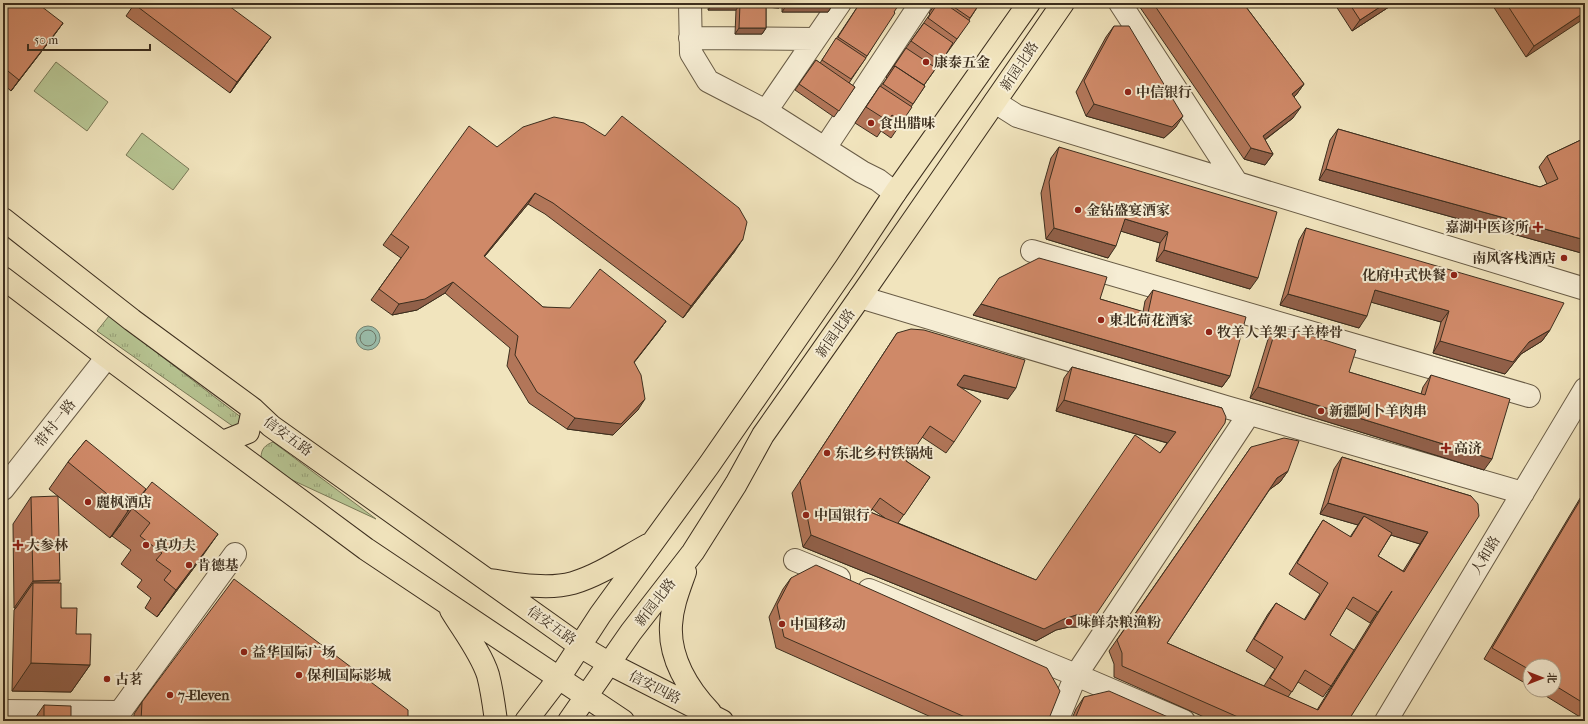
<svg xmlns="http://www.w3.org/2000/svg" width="1588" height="724" viewBox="0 0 1588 724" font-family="'IM FELL French Canon','Noto Serif SC',serif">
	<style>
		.grass { fill: url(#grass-tufts); stroke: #7a7a58 }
		.pitch { fill: #b7c593; stroke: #7a7a58 }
		.water { fill: #9bbfae; stroke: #758574 }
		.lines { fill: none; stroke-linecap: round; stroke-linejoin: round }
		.shore { stroke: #6c7666; stroke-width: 1 }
		.minor-casing { stroke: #695c46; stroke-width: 24 }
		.major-casing { stroke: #3c2e1e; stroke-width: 24 }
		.minor { stroke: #f6edd4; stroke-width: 22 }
		.major { stroke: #f1e4bd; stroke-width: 22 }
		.wall { fill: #b27659; stroke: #3c2e1e; fill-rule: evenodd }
		.shaded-wall { fill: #916049; stroke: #3c2e1e }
		.building { fill: #cf8968; stroke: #3c2e1e }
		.poi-dot { fill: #8f2418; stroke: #f6edd4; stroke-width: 1.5 }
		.labels { text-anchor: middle; stroke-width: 4; stroke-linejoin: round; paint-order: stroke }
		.poi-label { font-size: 14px; font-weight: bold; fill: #3c2e1e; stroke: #f6edd4; text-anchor: start }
		.street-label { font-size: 14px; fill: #3c2e1e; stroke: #f6edd4 }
	</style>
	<defs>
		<pattern id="grass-tufts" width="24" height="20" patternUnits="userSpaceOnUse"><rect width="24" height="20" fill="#b7c593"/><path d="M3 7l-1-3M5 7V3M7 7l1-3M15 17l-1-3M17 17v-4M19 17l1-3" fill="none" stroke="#96a077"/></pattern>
	</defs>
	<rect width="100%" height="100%" fill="#f1e4bd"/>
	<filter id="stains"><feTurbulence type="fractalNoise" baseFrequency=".005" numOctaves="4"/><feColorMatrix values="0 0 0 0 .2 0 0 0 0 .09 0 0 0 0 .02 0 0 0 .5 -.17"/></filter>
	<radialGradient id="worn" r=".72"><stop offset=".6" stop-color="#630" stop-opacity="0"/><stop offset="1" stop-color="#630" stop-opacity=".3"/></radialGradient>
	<path class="grass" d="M109,316L242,418V424L234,427L97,331Z
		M273,442L376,519L290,479L261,458C261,449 265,445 273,442Z"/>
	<path class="pitch" d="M56,62L108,102L87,131L34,91Z
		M142,133L189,169L173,190L126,155Z"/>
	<path class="water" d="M356 338a12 12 0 1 1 24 0a12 12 0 1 1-24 0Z"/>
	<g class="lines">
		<path class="shore" d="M360 338a8 8 0 1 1 16 0a8 8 0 1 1-16 0Z"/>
		<g class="minor-casing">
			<path id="minor" d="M690,3L691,53L708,81L766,111L862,172L878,180L895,193
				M1120,3L1237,183
				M690,38L815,39
				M995,102L1017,116L1585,289
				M766,111L840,3
				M825,148L921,3
				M1032,251L1529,396
				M860,297L1226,407L1523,493
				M3,489L107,357
				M795,560L839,578
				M869,590L1076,675L1184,721
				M3,711L120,712L235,554
				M1057,721L1076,675L1249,414
				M1386,721L1585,389"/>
		</g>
		<g class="major-casing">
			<path id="major" d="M3,219L132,320L253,409L271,426L580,646L610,664L722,721
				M3,278L107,357L366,549L623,721
				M223,442L248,432L253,409
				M685,572C679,589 672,606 671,625C669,658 688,689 710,712
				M490,580C515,584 548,590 573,583C600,575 624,558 648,545
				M451,610C463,630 481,653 488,675C492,690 494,706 496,721
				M526,721L559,678L600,615L709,465L846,267L895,193L1029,3
				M569,721L631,632L693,552L736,484L763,435L860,297L1063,3"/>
		</g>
		<use href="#minor" class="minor"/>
		<use href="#major" class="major"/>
	</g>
	<path class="wall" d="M3,3L63,23L55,34L11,91L3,84Z
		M135,3L263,48L230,93L126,16Z
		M709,3H782L779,8L766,7V28L762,34H735L736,10H708Z
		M782,3H832V6L828,12H782Z
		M860,3L894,12L867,56L849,83L855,87L834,117L795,90L816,60L820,63Z
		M936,3H980L969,20L957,39L924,85L925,86L911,107L902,122L891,138L881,131L877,137L855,123L869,102L880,86V87L887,78L886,77L906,48L930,14L929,13Z
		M1137,3H1243L1304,84L1296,95L1294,97L1293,118L1265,140L1273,154L1265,165L1244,159Z
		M1334,3H1395L1352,31Z
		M1491,3H1585L1526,57Z
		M1114,26L1176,127L1164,138L1086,116L1076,92L1106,37Z
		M1338,129L1540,187L1547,184L1539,167L1547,156L1585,138V254L1319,180L1330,140Z
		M497,147L735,251L683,318L545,214L528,204L484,257L543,307L666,321L658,332L634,362L638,410L613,435L567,429L529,403L507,366L510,348L445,293L417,310L392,315L371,300L401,258L383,245L391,234Z
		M1059,147L1250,289L1156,261L1160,243L1121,231L1108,258L1046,239L1041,193L1051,158Z
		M1306,228L1550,330L1542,341L1521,354L1505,374L1433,353L1441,322L1371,302L1359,328L1280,305L1299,240Z
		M1153,290L1230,376L1222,387L973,315L1100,299L1143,312L1145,301Z
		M1277,325L1349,372L1421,394L1423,387L1431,375L1484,470L1250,398L1269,336Z
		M897,333L1008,399L959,387L954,442L946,453L922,437L906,461L930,477L898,523L1036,580L1160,453L1167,443L1056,411L1064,378L1072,367L1222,408L1087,627H1069L1056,630L1036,641L803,547L792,493ZM872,509L885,518L870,512Z
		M86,440L199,561L157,617L145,608L151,598L137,587L142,580L121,564L131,550L112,536L121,524L110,538L49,489L68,462Z
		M1251,447L1288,471L1280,482L1270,489L1167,643L1264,686L1275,669L1246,651L1268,614L1276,603L1304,620L1320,594L1289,574L1316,531L1323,520L1350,537L1358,525L1320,514L1334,469L1342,457L1471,496L1348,721H1213L1114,677V664L1109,651ZM1391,535L1420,544L1403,571L1378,556ZM1346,608L1370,623L1380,608L1317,710L1288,697L1298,682L1323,697L1331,686L1330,635Z
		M1585,490V720L1536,690H1554V666H1530V686L1484,659Z
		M31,497L57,583L61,608L76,634L90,665L71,692L12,691L14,610L16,608H14L13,524Z
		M791,578L1048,721H940L776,648L769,617L783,589Z
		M1084,697L1177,721H1071L1076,709Z
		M142,702L408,721H134V714Z
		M44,705L71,721H33Z"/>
	<path class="shaded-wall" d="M768,3H782L779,8L765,7Z
		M1386,3H1395L1352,31L1360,20Z
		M713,4H740L736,10H708Z
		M786,6H832L828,12H782Z
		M1585,12V18L1526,57L1534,46Z
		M63,23L55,34L11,91L19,80Z
		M739,28H766L762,34H735Z
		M271,37L263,48L230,93L237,82Z
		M1304,84L1296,95L1284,105L1292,94Z
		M1094,104L1183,116L1176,127L1164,138L1086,116Z
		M1301,107L1293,118L1255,147L1263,136Z
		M1251,148L1273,154L1265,165L1244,159Z
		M1326,169L1585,240V254L1319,180Z
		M535,193L528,204L476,267L484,256Z
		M1125,219L1168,232L1160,243L1117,230Z
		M1054,228L1116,246L1108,258L1046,239Z
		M743,239L735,251L683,318L691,306Z
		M1164,250L1258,278L1250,289L1156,261Z
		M453,282L445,293L417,310L392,315L399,304Z
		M1375,290L1449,311L1441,322L1367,301Z
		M1288,294L1367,316L1359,328L1280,305Z
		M981,304L1230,376L1222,387L973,315Z
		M666,321L658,332L626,373L634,362Z
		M1550,330L1542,341L1521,354L1505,374L1433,353L1440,341L1529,342Z
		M964,375L1016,388L1008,399L956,386Z
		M1258,387L1492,459L1484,470L1250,398Z
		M645,399L638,410L613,435L567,429L575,418Z
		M1064,400L1176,432L1168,443L1056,411Z
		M1288,471L1280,482L1269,490L1277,478Z
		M146,489L121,524L110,538L128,511Z
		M1328,503L1428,532L1420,544L1358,525L1364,516L1358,525L1320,514Z
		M218,534L199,561L157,617L176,590Z
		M811,535L1064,619L1076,615L1095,616L1087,627H1069L1056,630L1036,641L803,547Z
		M60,580L41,607L33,583L16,608H14L33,581Z
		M31,663L90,665L71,692L12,691Z"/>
	<path class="building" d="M3,3H37L63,23L19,80L3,67Z
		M135,3H225L271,37L237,82L134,4Z
		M713,3H766V28H739L740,4H713Z
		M786,3H832V6H786Z
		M860,3H882L886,6L882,3H900L894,12L895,13L867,56L838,37Z
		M938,3H944L970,21L957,39L928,18Z
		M948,3H980L970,18Z
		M1153,3H1243L1304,84L1292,94L1301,107L1263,136L1273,154L1251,148Z
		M1349,3H1386L1360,20Z
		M1506,3H1585V12L1534,46Z
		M924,23L953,43L941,62L911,41Z
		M1114,26H1129L1183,116L1172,127L1094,104L1084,81Z
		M836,38L866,58L851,79L822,60Z
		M906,48L936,68L924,85L895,66L894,67V66Z
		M816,60L855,87L839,111L799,84Z
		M895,66L925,86L913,104L883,84Z
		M880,86L912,107L902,122L892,115L888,121L866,107Z
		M622,116L739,208L747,222L743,239L691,306L553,203L535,193L484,256L543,307L570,308L600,269L666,321L634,362L641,375L645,399L621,424L575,418L537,392L515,355L518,336L453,282L425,299L399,304L379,289L409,247L391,234L469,126L497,147L523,127L554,117L584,123L605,136Z
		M1338,129L1540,187L1558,179L1547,156L1585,138V240L1326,169Z
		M1059,147L1277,212L1258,278L1164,250L1168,232L1125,219L1116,246L1054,228L1049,182Z
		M1306,228L1564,303L1550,330L1529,342L1513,362L1440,341L1449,311L1375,290L1367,316L1288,294Z
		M1039,258L1107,277L1100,299L1148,313L1153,290L1246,317L1230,376L981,304L999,278Z
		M1277,325L1356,350L1349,372L1425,395L1431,375L1510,399L1492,459L1258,387Z
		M911,329L924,330L1025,360L1016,388L964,375L957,385L981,401L954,442L930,426L906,461L930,477L904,515L880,498L870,512L1036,580L1135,435L1160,453L1176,432L1064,400L1072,367L1222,408L1226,417L1225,423L1095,616L1076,615L1064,619L1044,629L811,535L800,481L897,333Z
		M1284,438L1299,441L1288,471L1277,478L1167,643L1318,710L1392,591L1378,612L1353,597L1330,635L1354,650L1331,686L1305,670L1292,692L1270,678L1283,657L1254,639L1276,603L1305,620L1328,583L1297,563L1323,520L1351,537L1364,516L1392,533L1378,556L1404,572L1428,532L1328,503L1342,457L1471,496L1478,504L1479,516L1348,721H1247L1122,666V653L1117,640L1251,447Z
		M86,440L146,489L128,511L68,462Z
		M152,482L218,534L176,590L164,580L171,571L156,560L162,553L140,536L150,523L132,508Z
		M1585,492V704L1554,685V666H1530V670L1492,648Z
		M58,496L60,580L33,581L31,497Z
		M816,565L1047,668L1060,691L1048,721H974L784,637L777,605L791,578Z
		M234,579L408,710V721H141L142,702Z
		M33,583H61V608H77L76,634H91L90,665L31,663Z
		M1109,691L1177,721H1074L1084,697Z
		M44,705L71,706V721H44Z"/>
	<g class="poi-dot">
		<circle cx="926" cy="62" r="4"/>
		<circle cx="1128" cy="92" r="4"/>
		<circle cx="871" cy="123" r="4"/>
		<circle cx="1078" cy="210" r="4"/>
		<path d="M1536 221h4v4h4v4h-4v4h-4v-4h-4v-4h4z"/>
		<circle cx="1564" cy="258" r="4"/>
		<circle cx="1454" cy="275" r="4"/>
		<circle cx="1101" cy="320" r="4"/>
		<circle cx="1209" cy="332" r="4"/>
		<circle cx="1321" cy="411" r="4"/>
		<path d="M1444 442h4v4h4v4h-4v4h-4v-4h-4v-4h4z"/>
		<circle cx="827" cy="453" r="4"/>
		<circle cx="88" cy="502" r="4"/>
		<circle cx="806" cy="515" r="4"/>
		<path d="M16 539h4v4h4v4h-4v4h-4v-4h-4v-4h4z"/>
		<circle cx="146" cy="545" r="4"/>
		<circle cx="189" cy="565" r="4"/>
		<circle cx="1069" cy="622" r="4"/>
		<circle cx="782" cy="624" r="4"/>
		<circle cx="244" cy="652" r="4"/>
		<circle cx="299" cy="675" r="4"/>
		<circle cx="107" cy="679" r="4"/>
		<circle cx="170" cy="695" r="4"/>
	</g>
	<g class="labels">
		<g class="poi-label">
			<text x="934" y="67">康泰五金</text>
			<text x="1136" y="97">中信银行</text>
			<text x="879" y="128">食出腊味</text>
			<text x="1086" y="215">金钻盛宴酒家</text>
			<text x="1529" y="232" text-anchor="end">嘉湖中医诊所</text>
			<text x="1556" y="263" text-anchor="end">南风客栈酒店</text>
			<text x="1446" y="280" text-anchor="end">化府中式快餐</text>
			<text x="1109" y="325">東北荷花酒家</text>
			<text x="1217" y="337">牧羊人羊架子羊棒骨</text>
			<text x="1329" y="416">新疆阿卜羊肉串</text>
			<text x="1454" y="453">高济</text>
			<text x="835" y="458">东北乡村铁锅炖</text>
			<text x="96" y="507">麗枫酒店</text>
			<text x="814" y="520">中国银行</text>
			<text x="26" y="550">大参林</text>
			<text x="154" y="550">真功夫</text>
			<text x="197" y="570">肯德基</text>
			<text x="1077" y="627">味鲜杂粮渔粉</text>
			<text x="790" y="629">中国移动</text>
			<text x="252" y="657">益华国际广场</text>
			<text x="307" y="680">保利国际影城</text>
			<text x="115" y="684">古茗</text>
			<text x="178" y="700">7-Eleven</text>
		</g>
		<g class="street-label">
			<text transform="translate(1019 66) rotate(-56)" y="5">新园北路</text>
			<text transform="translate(835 333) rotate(-55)" y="5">新园北路</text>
			<text transform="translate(55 423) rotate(-52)" y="5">带村一路</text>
			<text transform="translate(288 436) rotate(36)" y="5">信安五路</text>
			<text transform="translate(1485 555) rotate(-59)" y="5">人和路</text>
			<text transform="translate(655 602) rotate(-52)" y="5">新园北路</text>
			<text transform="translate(552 625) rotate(35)" y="5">信安五路</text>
			<text transform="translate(655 687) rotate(27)" y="5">信安四路</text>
		</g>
	</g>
	<rect width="1588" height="724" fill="none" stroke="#f1e4bd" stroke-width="16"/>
	<rect x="4" y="4" width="1580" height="716" fill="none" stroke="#3c2e1e" stroke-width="2"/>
	<rect x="8" y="8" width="1572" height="708" fill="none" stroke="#3c2e1e"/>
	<g transform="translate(1542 678) rotate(90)"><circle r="19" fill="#f6edd4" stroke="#aca18b"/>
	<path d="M0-3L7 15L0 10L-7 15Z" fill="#8f2418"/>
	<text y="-6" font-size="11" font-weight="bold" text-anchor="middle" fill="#3c2e1e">北</text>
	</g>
	<path d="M28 44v6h122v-6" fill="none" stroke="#3c2e1e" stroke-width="2"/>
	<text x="34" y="44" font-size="12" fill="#3c2e1e" stroke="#f6edd4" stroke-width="3" paint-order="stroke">50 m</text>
	<rect width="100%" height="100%" filter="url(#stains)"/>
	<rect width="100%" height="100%" fill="url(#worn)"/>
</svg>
